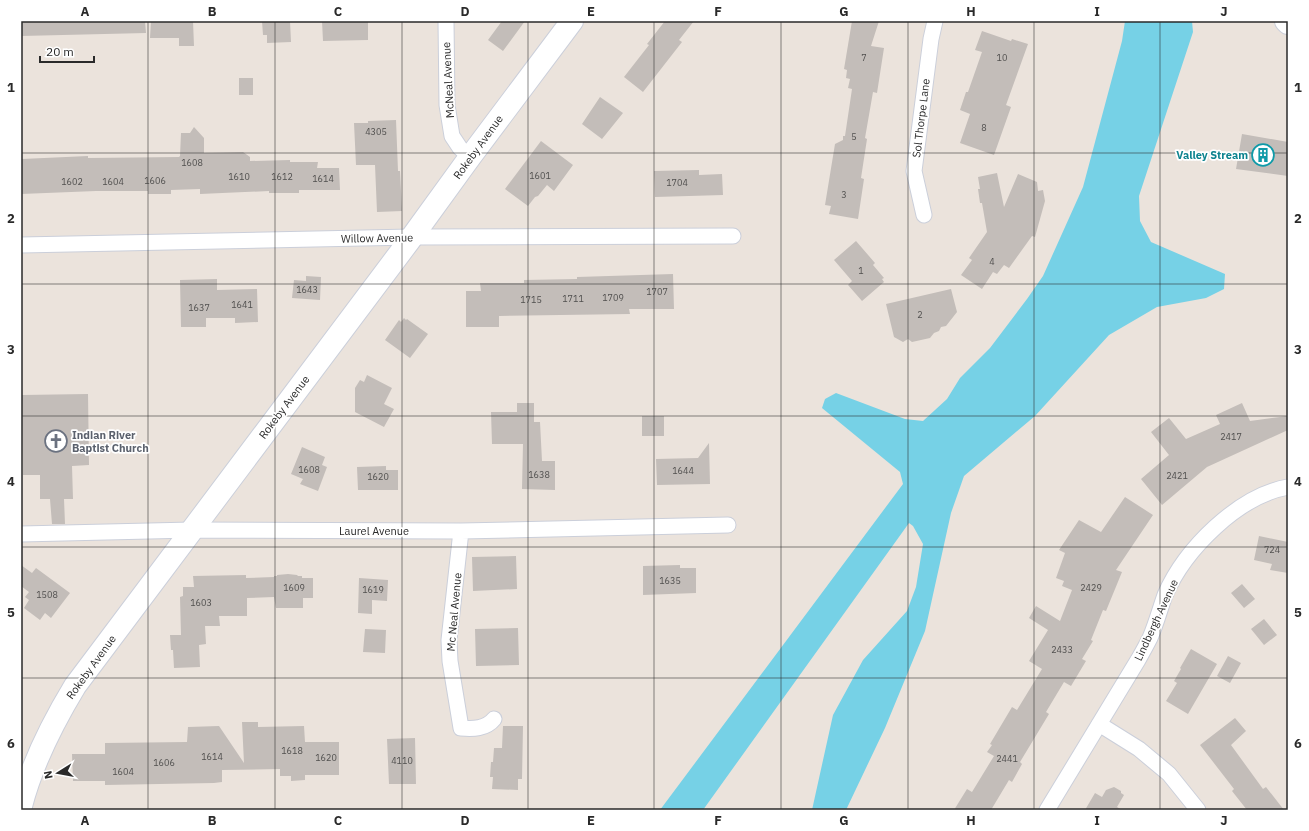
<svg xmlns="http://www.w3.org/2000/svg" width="1309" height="831" viewBox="0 0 1309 831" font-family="'IBM Plex Sans',sans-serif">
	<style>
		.water { fill: #76d1e6 }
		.building { fill: #c3bdb9 }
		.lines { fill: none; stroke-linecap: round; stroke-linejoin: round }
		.street-casing { stroke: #cbcfda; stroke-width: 17 }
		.secondary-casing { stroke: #cbcfda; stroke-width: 24 }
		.street { stroke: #fff; stroke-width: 15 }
		.secondary { stroke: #fff; stroke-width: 22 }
		.grid { fill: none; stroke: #2a2a2a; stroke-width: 1; stroke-opacity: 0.55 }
		.labels { text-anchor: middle; stroke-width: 3.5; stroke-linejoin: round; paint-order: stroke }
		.number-label { font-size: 9px; fill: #504f4e }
		.street-label { font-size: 11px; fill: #2a2a2a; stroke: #fff }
		.culture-label { font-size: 11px; font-weight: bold; fill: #0d838f; stroke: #fff; text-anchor: end }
		.worship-label { font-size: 11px; font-weight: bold; fill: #5b616d; stroke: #fff; text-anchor: start }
		.neatline { fill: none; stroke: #2a2a2a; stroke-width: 1.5 }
		.grid-label { font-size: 13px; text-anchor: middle; font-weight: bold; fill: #2a2a2a }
	</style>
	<rect width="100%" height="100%" fill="#ebe3dc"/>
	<path class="water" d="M1125,21H1192L1193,32L1139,196L1140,221L1151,242L1225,274L1224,289L1206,298L1157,307L1109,335L1035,416L964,476L951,513L925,631L885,728L846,810H812L833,715L863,660L907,611L916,587L923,544L913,526L909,523L703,810H660L903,484L900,472L822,408L825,399L836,393L905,419L923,421L947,399L960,378L990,348L1027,299L1043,276L1083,187L1122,41Z"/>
	<path class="building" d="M21,21H145L146,33L21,36Z
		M151,21H193L194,46H179V38H150Z
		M262,21H290L291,42L267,43V35H263Z
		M322,21H368V40L323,41Z
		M502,21H525L503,51L488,40Z
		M665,21H694L679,40L682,42L643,92L624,77L649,45L647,44Z
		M852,21H879L871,46L884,48L877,93L873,92L865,138L867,139L861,178L864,179L858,219L829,214L831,206L825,205L835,144L843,140V136H845L852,89L848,88L850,79L846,78L847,70L844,69Z
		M982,31L1011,41L1012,39L1028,44L1006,105L1011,107L994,155L960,143L970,114L960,110L966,92H968L982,52L975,50Z
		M239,78H253V95H239Z
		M600,97L623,113L602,139L582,124Z
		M396,120L398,171H400L402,211L377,212L375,165H356L354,123H368V121Z
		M194,127L204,138V153L243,152L250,157V161L290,160V162H318L317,168H339L340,190H299V193H269V191L200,194V189L171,190V194H148V191H96L21,194L22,159L88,156V158L179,157L180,156L181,133H190Z
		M1242,134L1288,142V176L1236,169Z
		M541,141L573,165L554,191L547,185L538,196L535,197L528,206L505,189Z
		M699,170V175L722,174L723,195L655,197L654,171Z
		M997,173L1004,207L1018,174L1037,182L1038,191L1043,190L1045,201L1035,237L1032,236L1009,268L1004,265L997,274L993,272L982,289L961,275L972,260L969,258L987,232L982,203H980L978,189H980L978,177Z
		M856,241L875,263L873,265L884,278L882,279L884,282L862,301L848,285L852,281L834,260Z
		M673,274L674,309H629L630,314L499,316V327H466V291H481L480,283H524V280L577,279V277Z
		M306,276L321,277L320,300L292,298L294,280L306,281Z
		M217,279V290L257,289L258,322L235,323V318H206V327H181L180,280Z
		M951,289L957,312L946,326L941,327L939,331L934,333L930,338L912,342L908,339L903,342L894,337L886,304Z
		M404,318L406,320L407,319L428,334L410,358L385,340L399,320L401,322Z
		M367,375L392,388L384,404L394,409L384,427L355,412V388L360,380L364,382Z
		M88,394L89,465L72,466L73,499H64L65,524H52L50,499H40V475H23L22,395Z
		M517,403H534V422H540L542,461H555V490L522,489L523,444H492L491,412H517Z
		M1242,403L1250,421L1288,416V430L1207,467L1162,505L1141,479L1169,455L1151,432L1169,418L1186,439L1220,424L1216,415Z
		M642,416H664V436H642Z
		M709,443L710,484L657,485L656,459L698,458Z
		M302,447L325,457L322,465L327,467L318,491L300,484L303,479L291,474Z
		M386,466V470H398V490H358L357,467Z
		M1125,497L1153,515L1116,570L1122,572L1106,611L1103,610L1091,640L1093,641L1082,659L1086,661L1071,686L1064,682L1046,712L1049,714L1020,762L1022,764L1012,782L1009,780L991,810H954L967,789L972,792L994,756L987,752L992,745L990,744L1012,707L1017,710L1042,669L1029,661L1048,630L1029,618L1036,606L1060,621L1072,590L1062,586L1064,581L1056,578L1065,553L1059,550L1079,520L1101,532Z
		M1259,536L1288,542V573L1270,570L1272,564L1254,560Z
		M516,556L517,589L473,591L472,557Z
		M21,565L32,573L36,568L70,593L51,618L45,613L40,620L24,608L29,600L25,597L29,592L21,586Z
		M680,565V568H696V593L643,595V566Z
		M288,574L297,575L298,576H302V578H313V598H303V608H276L274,597L247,598V616H219L220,626H205L206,644L199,645L200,667L174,668L173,650H171L170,635H181L180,597L183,596V587H194L193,576L246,575V578L274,577V576H277V575Z
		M359,578L388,580L387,601L372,600V614L358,613Z
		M1242,584L1255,599L1244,608L1231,593Z
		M1264,619L1277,635L1264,645L1251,629Z
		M518,628L519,665L476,666L475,629Z
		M365,629L386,630L385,653L363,652Z
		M1191,649L1217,664L1188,714L1166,701L1177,683L1174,681L1181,669L1180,668Z
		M1228,656L1241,663L1230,683L1217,676Z
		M1235,718L1246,731L1231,745L1263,789L1266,787L1284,810H1247L1232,791L1234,789L1200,745Z
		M242,722H258V727L304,726L305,742H339V775H305V780L291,781V776H280V769L222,770V782L214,783L105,785V781H73L72,754H105V743L187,742L188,727L219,726L244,763Z
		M503,726H523L522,779H518V790L492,789L493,777H490L491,762H493L494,748H502Z
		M415,738L416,784H389L387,739Z
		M1114,787L1121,791V793L1124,795L1117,807L1122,810H1085L1095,793L1102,797L1106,790Z"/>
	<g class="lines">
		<g class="street-casing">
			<path id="street" d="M446,21L447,105L452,136L460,148L470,157
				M924,215L914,171L931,39L935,21
				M21,245L412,237L733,236
				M461,531L449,640L450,661L461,728C473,729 486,729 494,719
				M21,534L192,530L461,531L728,525
				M1099,724L1139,749L1169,774L1198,810
				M1047,810L1138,660C1142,653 1146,646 1150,638C1156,624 1160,609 1165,595C1185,549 1238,496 1288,487"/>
		</g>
		<g class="secondary-casing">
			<path id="secondary" d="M1286,21L1288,23
				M21,806C32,763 52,724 75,686L412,237L470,157L572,21"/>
		</g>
		<use href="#street" class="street"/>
		<use href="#secondary" class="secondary"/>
	</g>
	<path class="grid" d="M148,21V810M275,21V810M402,21V810M528,21V810M654,21V810M781,21V810M908,21V810M1034,21V810M1160,21V810M21,153H1288M21,284H1288M21,416H1288M21,547H1288M21,678H1288"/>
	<defs>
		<g id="building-ring" transform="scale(1.15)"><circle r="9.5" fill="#fff" stroke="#0f9aa8" stroke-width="1.5"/><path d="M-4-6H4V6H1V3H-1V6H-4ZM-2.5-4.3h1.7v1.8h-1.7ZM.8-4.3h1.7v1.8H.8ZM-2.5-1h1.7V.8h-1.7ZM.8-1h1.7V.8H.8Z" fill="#0f9aa8"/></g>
		<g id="church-ring" transform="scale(1.15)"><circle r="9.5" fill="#fff" stroke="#6b7280" stroke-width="1.5"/><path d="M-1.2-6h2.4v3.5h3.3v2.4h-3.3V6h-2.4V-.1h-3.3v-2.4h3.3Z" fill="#6b7280"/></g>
	</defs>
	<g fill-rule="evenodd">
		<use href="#building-ring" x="1263" y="155"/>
		<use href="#church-ring" x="56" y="441"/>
	</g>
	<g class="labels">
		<g class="number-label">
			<text x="864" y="61">7</text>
			<text x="1002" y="61">10</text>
			<text x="984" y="131">8</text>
			<text x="376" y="135">4305</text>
			<text x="854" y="140">5</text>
			<text x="192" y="166">1608</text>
			<text x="540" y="179">1601</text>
			<text x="239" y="180">1610</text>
			<text x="282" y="180">1612</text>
			<text x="323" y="182">1614</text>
			<text x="155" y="184">1606</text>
			<text x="72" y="185">1602</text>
			<text x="113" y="185">1604</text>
			<text x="677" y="186">1704</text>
			<text x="844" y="198">3</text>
			<text x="992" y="265">4</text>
			<text x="861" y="274">1</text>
			<text x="307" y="293">1643</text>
			<text x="657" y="295">1707</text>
			<text x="613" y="301">1709</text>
			<text x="573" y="302">1711</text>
			<text x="531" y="303">1715</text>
			<text x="242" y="308">1641</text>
			<text x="199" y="311">1637</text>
			<text x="920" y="318">2</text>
			<text x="1231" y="440">2417</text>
			<text x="309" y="473">1608</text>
			<text x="683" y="474">1644</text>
			<text x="539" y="478">1638</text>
			<text x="1177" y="479">2421</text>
			<text x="378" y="480">1620</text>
			<text x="1272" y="553">724</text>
			<text x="670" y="584">1635</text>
			<text x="294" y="591">1609</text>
			<text x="1091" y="591">2429</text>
			<text x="373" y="593">1619</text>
			<text x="47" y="598">1508</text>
			<text x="201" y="606">1603</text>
			<text x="1062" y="653">2433</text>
			<text x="292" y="754">1618</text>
			<text x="212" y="760">1614</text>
			<text x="326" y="761">1620</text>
			<text x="1007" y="762">2441</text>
			<text x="402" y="764">4110</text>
			<text x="164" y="766">1606</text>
			<text x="123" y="775">1604</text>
		</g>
		<g class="street-label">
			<text transform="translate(448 80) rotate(-93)" y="4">McNeal Avenue</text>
			<text transform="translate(921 118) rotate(-83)" y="4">Sol Thorpe Lane</text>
			<text transform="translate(478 147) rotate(-54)" y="4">Rokeby Avenue</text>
			<text transform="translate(377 238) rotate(-1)" y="4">Willow Avenue</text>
			<text transform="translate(284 407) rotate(-53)" y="4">Rokeby Avenue</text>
			<text x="374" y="535">Laurel Avenue</text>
			<text transform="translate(454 612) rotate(-85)" y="4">Mc Neal Avenue</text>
			<text transform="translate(1156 620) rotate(-65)" y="4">Lindbergh Avenue</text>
			<text transform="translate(91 667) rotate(-54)" y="4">Rokeby Avenue</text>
		</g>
		<g class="culture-label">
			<text x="1248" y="159">Valley Stream</text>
		</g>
		<g class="worship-label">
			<text x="72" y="439">Indian River<tspan x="72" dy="13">Baptist Church</tspan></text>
		</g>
	</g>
	<rect width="1309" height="831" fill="none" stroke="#ffffff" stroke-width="44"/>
	<g transform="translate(58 773) rotate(259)" stroke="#ffffff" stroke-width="3" paint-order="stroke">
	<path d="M0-3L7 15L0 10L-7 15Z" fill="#2a2a2a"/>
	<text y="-6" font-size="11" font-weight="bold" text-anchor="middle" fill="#2a2a2a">N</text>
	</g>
	<path d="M40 56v6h54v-6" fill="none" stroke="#2a2a2a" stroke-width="2"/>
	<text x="46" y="56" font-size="12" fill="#2a2a2a" stroke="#ffffff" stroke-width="3" paint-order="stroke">20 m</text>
	<rect x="22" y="22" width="1265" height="787" class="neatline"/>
	<g class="grid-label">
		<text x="85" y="16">A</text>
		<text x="212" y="16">B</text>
		<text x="338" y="16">C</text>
		<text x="465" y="16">D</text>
		<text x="591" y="16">E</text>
		<text x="718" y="16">F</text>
		<text x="844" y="16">G</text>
		<text x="971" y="16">H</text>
		<text x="1097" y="16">I</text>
		<text x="1224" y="16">J</text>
		<text x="11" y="92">1</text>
		<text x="1298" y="92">1</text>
		<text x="11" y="223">2</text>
		<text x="1298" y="223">2</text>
		<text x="11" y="354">3</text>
		<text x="1298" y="354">3</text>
		<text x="11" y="486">4</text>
		<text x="1298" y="486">4</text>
		<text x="11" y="617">5</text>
		<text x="1298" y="617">5</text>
		<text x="11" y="748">6</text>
		<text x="1298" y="748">6</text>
		<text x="85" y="825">A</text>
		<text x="212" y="825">B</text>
		<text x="338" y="825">C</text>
		<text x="465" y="825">D</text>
		<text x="591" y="825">E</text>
		<text x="718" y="825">F</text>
		<text x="844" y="825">G</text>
		<text x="971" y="825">H</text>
		<text x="1097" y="825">I</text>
		<text x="1224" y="825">J</text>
	</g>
</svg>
